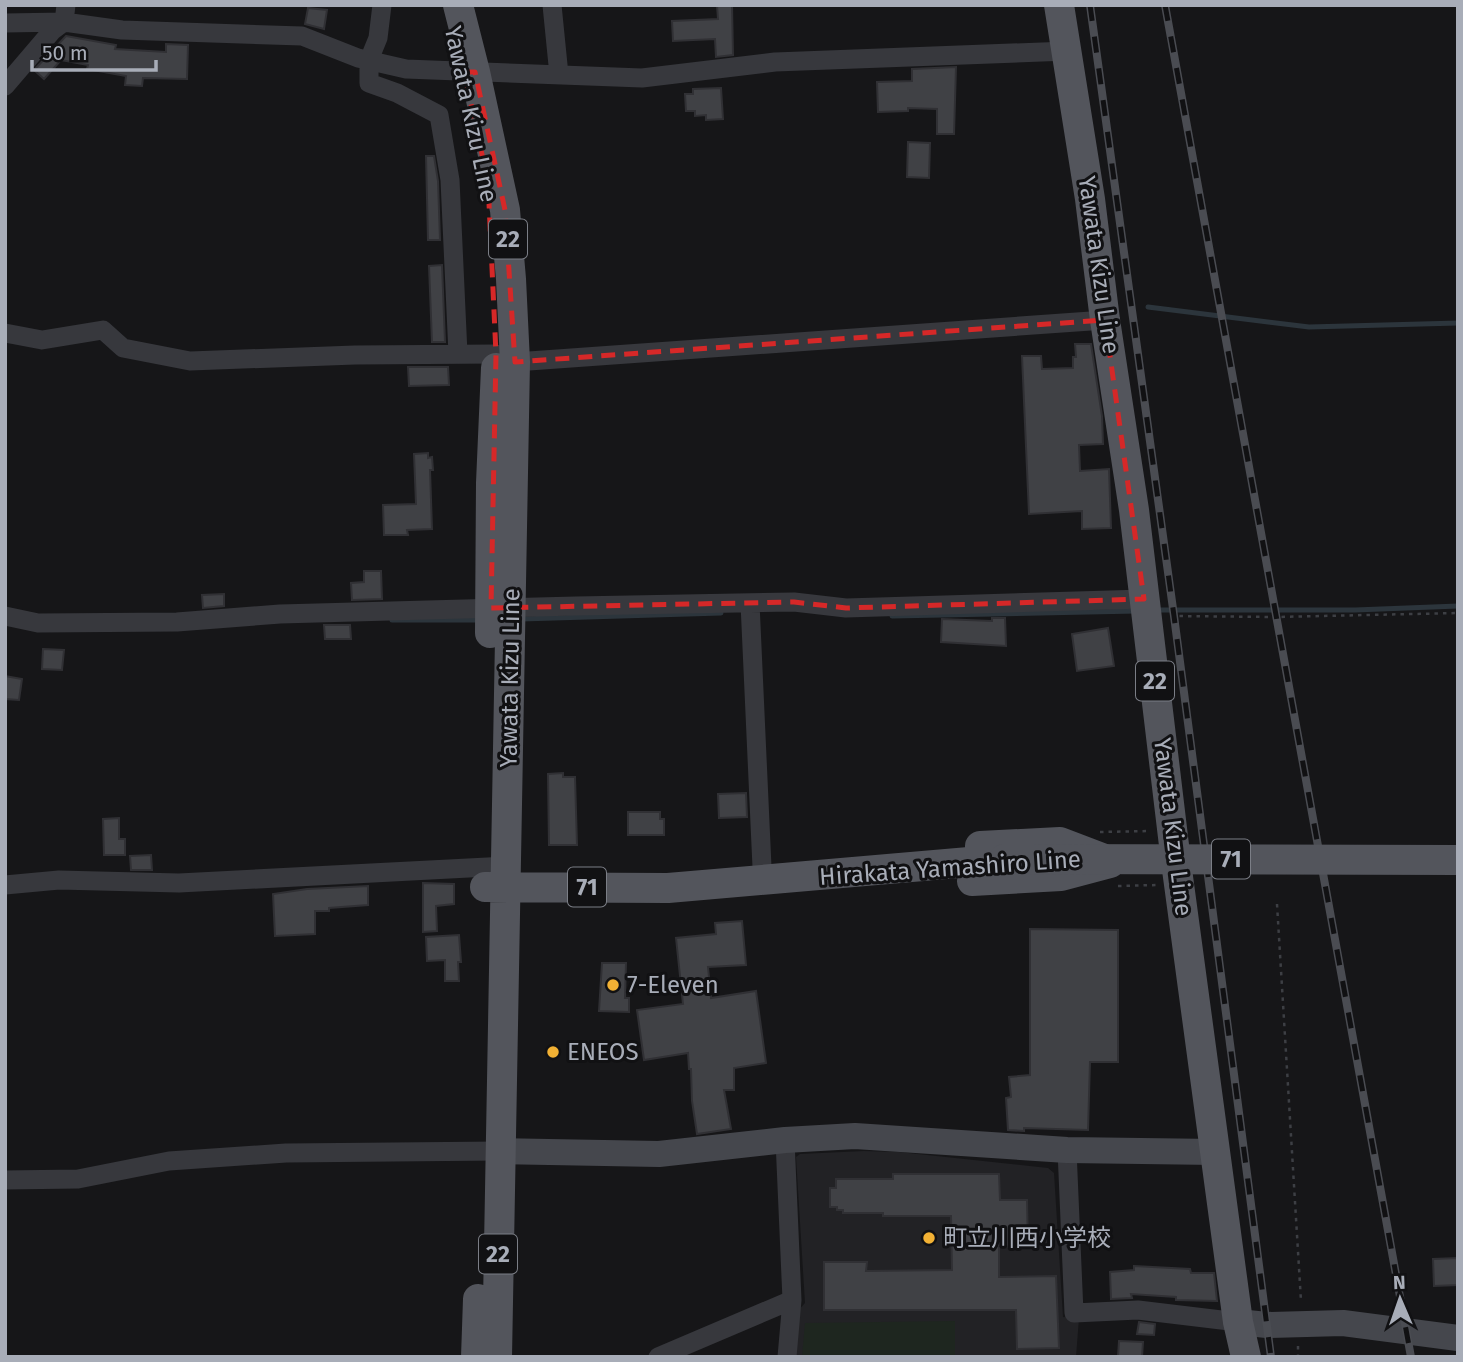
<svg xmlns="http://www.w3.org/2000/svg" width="1463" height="1362" viewBox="0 0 1463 1362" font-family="'Fira Sans','Noto Sans JP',sans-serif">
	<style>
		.built { fill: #222225 }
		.green { fill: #1e261f }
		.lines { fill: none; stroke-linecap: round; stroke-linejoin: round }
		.stream { stroke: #2c353c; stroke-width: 5 }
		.building { fill: #404145; stroke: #303034; stroke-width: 2 }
		.path { stroke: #3d3f44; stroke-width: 2.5; stroke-dasharray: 3.5 5; stroke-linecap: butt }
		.street { stroke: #37383d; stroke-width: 19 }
		.secondary { stroke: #45474d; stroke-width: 26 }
		.primary { stroke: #53555c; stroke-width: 30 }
		.rail-casing { stroke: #4a4c52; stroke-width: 8 }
		.rail { stroke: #111113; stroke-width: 5; stroke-dasharray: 16; stroke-linecap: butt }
		.primary-bridge { stroke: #53555c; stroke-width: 30 }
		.marked { fill: none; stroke: #d62828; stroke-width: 5; stroke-dasharray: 14 9; stroke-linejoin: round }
		.poi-dot { fill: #f2b134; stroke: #111113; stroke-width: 2.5 }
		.labels { text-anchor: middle; stroke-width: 6; stroke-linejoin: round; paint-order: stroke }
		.shield { fill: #111113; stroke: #7b7e86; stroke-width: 2 }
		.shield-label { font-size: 23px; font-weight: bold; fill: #a8adb8 }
		.street-label { font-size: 24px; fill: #a8adb8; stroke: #111113 }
		.poi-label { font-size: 24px; fill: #a8adb8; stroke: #111113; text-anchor: start }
	</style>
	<rect width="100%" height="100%" fill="#161618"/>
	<path class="built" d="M864,1151L899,1152L1048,1168L1054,1173L1063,1317L1079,1318L1076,1357H790L794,1315L805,1303L796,1157L800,1154Z"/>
	<path class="green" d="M955,1321V1357H802L805,1323Z"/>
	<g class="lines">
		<path class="stream" d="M1148,307L1309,327L1458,323
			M1154,610H1355L1458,606
			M892,616L1137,611
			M521,619L721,613
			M392,620H480"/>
	</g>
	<path class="building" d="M717,5H732L733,55L716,57L715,39L673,41L672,21L718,19Z
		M308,8L327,10L324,29L305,24Z
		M66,36L116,45L115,49L166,52V44L188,45L187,79L143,78L142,86L125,85L126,76L87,69L88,65L61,60L44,79L34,70Z
		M956,67L954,134H937V109L908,108V111L878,112L877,82L912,81V69Z
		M721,88L723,119L706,120V115L695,116V111H686L685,94H693V89Z
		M908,142L930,143L929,178L907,177Z
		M426,156H434L438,181L440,240H428Z
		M442,265L445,342H432L429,266Z
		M1075,344H1091L1102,416L1103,444L1079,445L1080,471L1109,469L1111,528L1082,529V511L1029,514L1022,356H1041L1042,369L1073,368V357H1076Z
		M408,367H448L449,385L409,386Z
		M428,453V458L432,457L433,470H430L432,529L407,530L408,535H384L383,505L416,504L414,454Z
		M364,571H381L382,599L352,600L351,583L364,582Z
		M224,594V606L203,608L202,595Z
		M992,618H1005L1006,646L941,642L942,619L992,621Z
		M324,625H350L351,639H325Z
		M1108,628L1114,666L1077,671L1072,634Z
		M43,649L64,650L62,670L42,669Z
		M5,676L22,679L19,700L5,699Z
		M563,773V777H575L577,845H549L548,774Z
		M746,793L747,817L719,818L718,794Z
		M628,812H660V819H664V835H628Z
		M119,818V839H125V855H104L103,819Z
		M151,855L152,870H131L130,856Z
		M423,883L454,884V904L436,906L437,931L423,932Z
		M368,886V905L329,908V911H315V934L275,936L273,894L307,889Z
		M742,921L746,965L708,967L711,998L756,991L766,1063L734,1068V1090H724L731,1129L697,1134L692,1101L691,1069H689L688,1053L644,1060L637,1010L683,1004L676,938L716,934L715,923Z
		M1030,929L1118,930V1062H1090L1088,1130L1024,1128V1131L1008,1130L1006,1098L1011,1097L1009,1077L1030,1075Z
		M459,935L461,962H458L459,981H445V960L427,961L426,937Z
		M602,963H626L625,998H629V1012L599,1011Z
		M893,1174H999L1000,1200H1027L1028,1246L999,1247V1277L1056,1276L1059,1348L1017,1349L1016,1310H824V1262H867L866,1271L952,1270L951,1216H883V1213H843V1210H837V1207H830V1188H836V1179H893Z
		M1458,1258V1285L1434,1286L1433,1259Z
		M1134,1266L1190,1269L1191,1273H1214L1217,1301L1176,1300V1297L1131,1294L1132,1298L1111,1299L1110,1272L1134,1270Z
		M1139,1322L1155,1324L1154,1335L1137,1334Z
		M1119,1341L1143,1342L1142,1357H1118Z"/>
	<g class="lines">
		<path class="path" d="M1171,616L1276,617L1458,613
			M1100,832L1149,831
			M1118,886L1157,885
			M1277,904L1301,1301
			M1298,1346V1357"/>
		<path class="street" d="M66,5L64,22L122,30L302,36L358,58L406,69L642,78L775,62L1068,51
			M382,5L378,38L369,60V83L397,93L439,115L450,180L458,354
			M552,5L559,75
			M5,23L64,22
			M5,86L52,31L64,22
			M5,333L42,340L103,330L123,348L190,361L355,355L496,354
			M515,362L1105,320
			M750,603L762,867
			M5,616L38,623L177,622L280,614L576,606L794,602L846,608L1144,599
			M5,885L59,880L179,883L507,866
			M785,1140L792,1300L787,1357
			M1067,1150L1074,1313L1138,1310L1238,1322
			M5,1180L78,1179L169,1161L286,1153L500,1151
			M658,1357L792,1300"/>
		<path class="secondary" d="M500,1151L659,1154L785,1140L855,1136L1067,1150L1216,1152
			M1238,1322L1267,1325L1343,1323L1458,1338"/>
		<path class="primary" d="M458,5L475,72L505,210L511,279L515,362L497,1357
			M1059,5L1090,199L1105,320L1134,510L1176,862L1238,1322L1246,1357
			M490,633L491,483L496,368
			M980,846L1060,842L1102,858
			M972,881L1061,876L1110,863
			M485,887L668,888L1004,859
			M476,1357L478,1299"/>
		<g class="rail-casing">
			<path id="rail" d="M1090,5L1174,616L1271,1357
				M1165,5L1411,1357"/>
		</g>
		<use href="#rail" class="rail"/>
		<path class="primary-bridge" d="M1004,859L1458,860"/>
	</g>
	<path class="marked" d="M464,72H475L505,210L515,362L1105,320L1144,599L846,608L794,602L491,608L496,354L488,182Z"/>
	<g class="poi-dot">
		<circle cx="613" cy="985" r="7"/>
		<circle cx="553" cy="1052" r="7"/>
		<circle cx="929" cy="1238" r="7"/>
	</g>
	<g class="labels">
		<g class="shield">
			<rect x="489" y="219.5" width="38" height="39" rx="5"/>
			<rect x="1136" y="661.5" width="38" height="39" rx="5"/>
			<rect x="1212" y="839.5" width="38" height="39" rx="5"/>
			<rect x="568" y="867.5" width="38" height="39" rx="5"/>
			<rect x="479" y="1234.5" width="38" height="39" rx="5"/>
		</g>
		<g class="shield-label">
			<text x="508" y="247">22</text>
			<text x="1155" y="689">22</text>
			<text x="1231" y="867">71</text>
			<text x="587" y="895">71</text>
			<text x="498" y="1262">22</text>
		</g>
		<g class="street-label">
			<text transform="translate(471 114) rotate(78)" y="8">Yawata Kizu Line</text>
			<text transform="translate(1099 265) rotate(82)" y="8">Yawata Kizu Line</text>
			<text transform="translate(510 678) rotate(-89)" y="8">Yawata Kizu Line</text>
			<text transform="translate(1173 827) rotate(83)" y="8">Yawata Kizu Line</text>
			<text transform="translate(950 868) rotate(-4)" y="8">Hirakata Yamashiro Line</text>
		</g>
		<g class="poi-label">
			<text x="627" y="993">7-Eleven</text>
			<text x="567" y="1060">ENEOS</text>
			<text x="943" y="1246">町立川西小学校</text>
		</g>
	</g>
	<rect width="1463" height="1362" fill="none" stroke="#a8adb8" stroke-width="14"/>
	<g transform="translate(1400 1299) rotate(358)" stroke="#111113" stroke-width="5" paint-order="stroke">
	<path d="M0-5L12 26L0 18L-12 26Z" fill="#a8adb8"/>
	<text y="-10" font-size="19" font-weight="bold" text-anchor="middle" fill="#a8adb8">N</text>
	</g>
	<path d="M32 60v10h124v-10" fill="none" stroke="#a8adb8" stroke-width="3.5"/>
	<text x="42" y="60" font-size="21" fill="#a8adb8" stroke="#111113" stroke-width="5" paint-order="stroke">50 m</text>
</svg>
